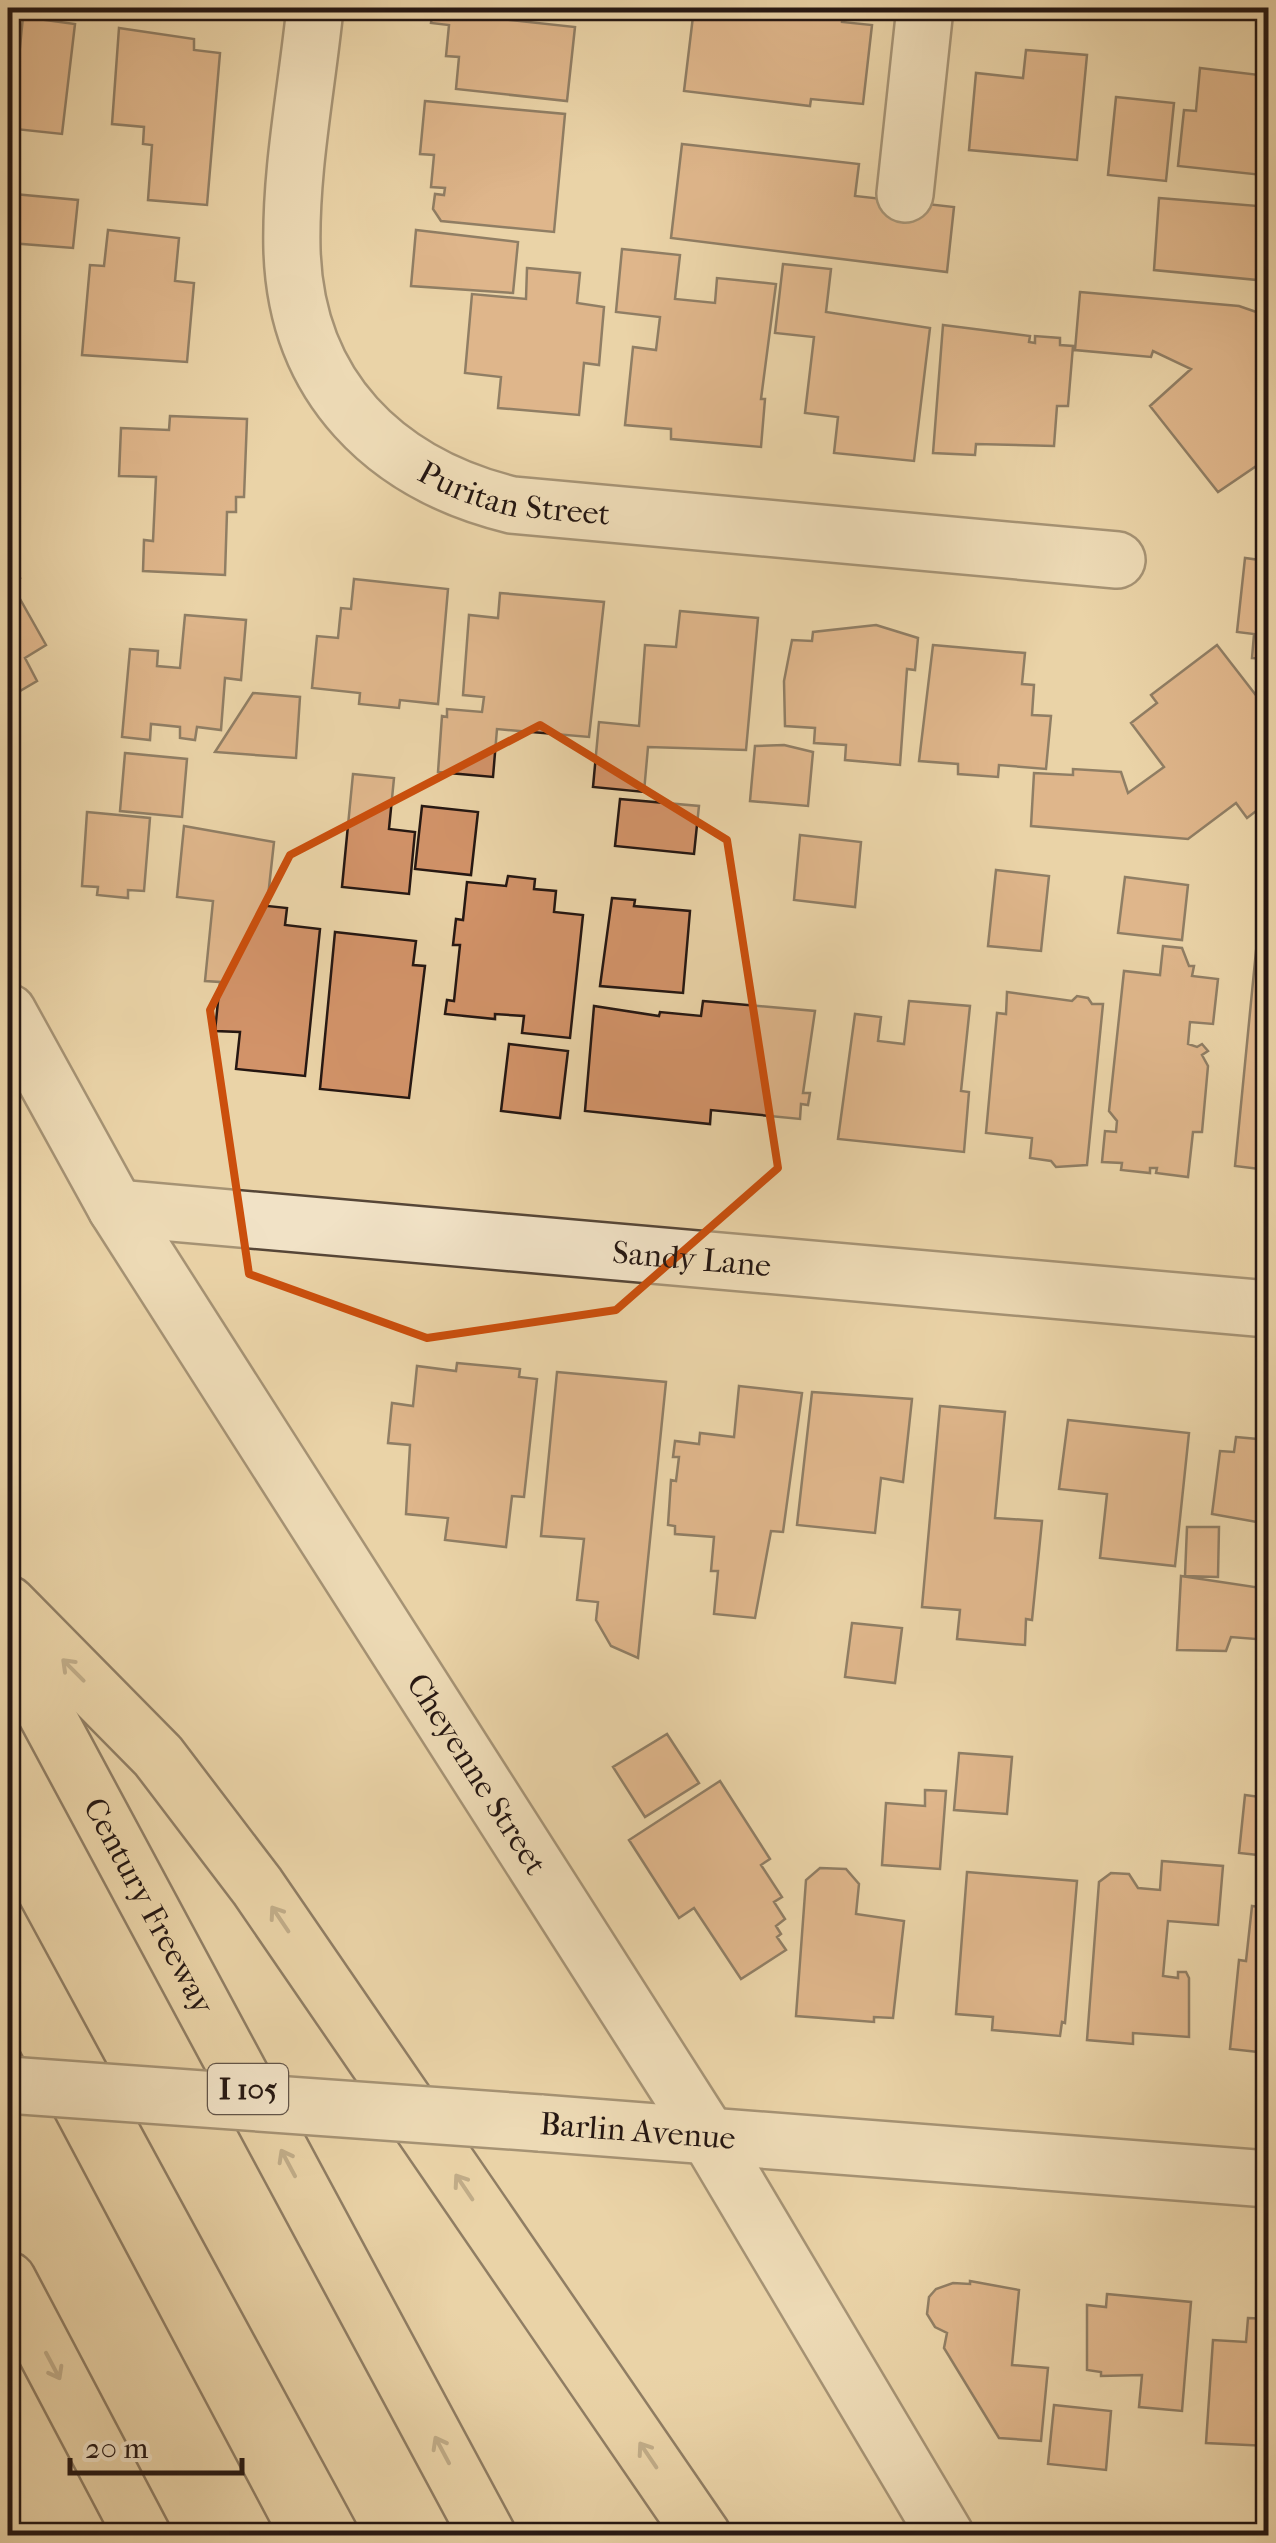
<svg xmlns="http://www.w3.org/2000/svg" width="1276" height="2543" viewBox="0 0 1276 2543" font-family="'IM FELL French Canon',serif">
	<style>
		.building { fill: #d29369; stroke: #251712; stroke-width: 2.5 }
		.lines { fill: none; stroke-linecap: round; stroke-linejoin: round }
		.minor-casing { stroke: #564637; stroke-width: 60 }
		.highway-casing { stroke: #251712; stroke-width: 60 }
		.minor { stroke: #f1e2c6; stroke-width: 55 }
		.highway { stroke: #ead3a7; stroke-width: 55 }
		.tram { stroke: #251712; stroke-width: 2.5 }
		.minor-bridge-casing { stroke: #564637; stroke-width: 60; stroke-linecap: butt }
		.minor-bridge { stroke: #f1e2c6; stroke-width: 55 }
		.oneway { stroke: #917e64 }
		.marked { fill: none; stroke: #cb4f0d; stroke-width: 8; stroke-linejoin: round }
		.labels { text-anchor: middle; stroke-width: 10; stroke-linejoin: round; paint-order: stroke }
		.shield { fill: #f1e2c6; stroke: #625448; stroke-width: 2.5 }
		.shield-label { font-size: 30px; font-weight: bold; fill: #251712 }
		.street-label { font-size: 32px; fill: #251712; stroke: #f1e2c6 }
	</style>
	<rect width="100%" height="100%" fill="#ead3a7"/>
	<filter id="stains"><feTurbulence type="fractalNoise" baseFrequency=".002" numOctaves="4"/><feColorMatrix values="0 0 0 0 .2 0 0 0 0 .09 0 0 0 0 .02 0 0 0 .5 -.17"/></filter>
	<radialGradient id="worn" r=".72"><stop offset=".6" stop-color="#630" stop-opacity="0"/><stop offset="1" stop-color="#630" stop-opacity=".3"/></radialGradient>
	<path class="building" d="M433,8H498L503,11L502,19L575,27L567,101L456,89L459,57L446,56L449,25L431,23Z
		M694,8L778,14L779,8H843L842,22L872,25L863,104L811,99L810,106L684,91Z
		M23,17L75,24L62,134L15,129L16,121L8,120V45L20,47Z
		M119,28L194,39V50L220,53L207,205L148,200L152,145L143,144L144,127L112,124Z
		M1026,50L1087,55L1077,160L969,150L976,73L1023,78Z
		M1200,68L1268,76V142L1262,175L1178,166L1184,110L1196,111Z
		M1116,97L1174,103L1166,181L1108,175Z
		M425,101L565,114L554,232L441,221L433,209L435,194L444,195L445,188L431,187L434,155L420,154Z
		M682,144L859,164L855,196L954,207L947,272L671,238Z
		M14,194L78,200L73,248L10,243Z
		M1159,198L1257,206L1258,200L1268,201V281L1154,270Z
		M108,230L179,238L175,281L194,283L187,362L82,355L90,265L104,266Z
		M416,230L518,242L513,293L411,286Z
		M622,249L680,255L675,299L715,303L717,278L776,284L761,399H765L761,447L671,439V429L625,425L633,347L656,350L660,317L616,312Z
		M783,264L831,269L826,312L930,328L914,461L834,453L838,417L805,413L814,337L775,333Z
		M527,268L580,273L577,303L604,307L599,365L584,363L579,415L498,408L501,377L465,373L472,294L526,299Z
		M1080,292L1239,306L1265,315L1268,458L1218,492L1150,406L1191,369L1153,351L1151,357L1075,350Z
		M943,325L1030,336L1029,342L1035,343V336L1060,338V345L1073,346L1068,406H1057L1054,446L976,444L975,455L933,453Z
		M170,416L247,419L244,497H236V512H227L225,575L143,571L144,540L153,541L156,477L119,476L121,428L169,430Z
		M1266,503L1268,504V659L1252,658L1254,634L1237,632L1245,558L1260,560Z
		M8,555L20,578L11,583L46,645L25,658L37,681L8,698Z
		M354,579L448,589L438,704L400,700L399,708L359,704L360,693L312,688L317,636L338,638L341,608L351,609Z
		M500,593L604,602L589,737L497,729L493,777L438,772L442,716L447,717V709L482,712L484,697L463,695L469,615L498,618Z
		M680,611L758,618L746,750L648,747L644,792L593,787L599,722L639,726L645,645L676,647Z
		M185,615L246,620L241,680L225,678L221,730L197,727L195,740L180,738V727L151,724L150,740L122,737L130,649L158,651L157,666L180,668Z
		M876,625L918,638L915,670L907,669L900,765L845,760L846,745L814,743L815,728L785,726L784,681L792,640L812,641L813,632Z
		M933,645L1025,653L1022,684L1034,685L1032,715L1051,716L1046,769L999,765L998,777L958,774V764L919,761Z
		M1217,645L1255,694L1268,684V802L1247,818L1236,803L1188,839L1031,826L1034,773L1073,775V769L1121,772L1128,793L1164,767L1131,723L1157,703L1151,695Z
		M253,693L300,697L296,758L215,752Z
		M784,745L813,752L808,806L750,801L755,746Z
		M125,753L187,759L182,817L120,811Z
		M353,774L394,778L389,829L415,832L409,894L342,887Z
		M620,799L699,806L694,854L615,846Z
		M422,806L478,812L471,875L415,869Z
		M87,812L150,818L144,891L128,890V898L97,895L98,887L82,886Z
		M184,826L274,842L267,906L287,908L285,925L320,929L305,1076L236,1069L240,1032L215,1031L220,982L205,981L213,901L177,897Z
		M800,835L861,842L855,907L794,900Z
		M996,870L1049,876L1041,951L988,946Z
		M508,876L535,879L534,889L556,891L554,912L583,915L570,1038L522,1033L524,1016L495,1014V1019L445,1014L447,1000L454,1001L460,945H453L456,919L463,920L467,882L506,886Z
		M1125,877L1188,885L1182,940L1118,933Z
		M612,898L635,900L634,906L690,911L683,993L600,986Z
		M335,932L416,941L413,965L425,966L409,1098L320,1089Z
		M1163,946L1182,948L1189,966H1194L1192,976L1218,979L1213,1024L1190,1022L1188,1044L1197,1047L1202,1044L1208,1051L1202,1055L1208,1066L1202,1132H1193L1188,1177L1156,1173L1157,1168H1150V1173L1121,1170L1122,1163L1102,1162L1105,1131L1116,1132L1117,1121L1109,1111L1124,971L1160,975Z
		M1256,951L1268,953V1170L1235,1166Z
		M1007,992L1072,1001L1077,996L1088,998L1092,1004H1103L1087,1165L1056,1167L1051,1161L1030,1158L1032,1138L986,1133L997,1013L1006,1014Z
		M703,1001L815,1011L803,1093H810L808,1105L801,1104L800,1119L711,1110L710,1124L585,1111L594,1006L659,1016L660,1012L701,1016Z
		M909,1001L970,1006L961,1091L969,1092L964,1152L838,1139L855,1014L881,1017L878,1041L904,1044Z
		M509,1044L568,1051L560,1118L501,1111Z
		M457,1363L520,1369L519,1377L537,1379L524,1497L512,1496L506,1547L445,1540L448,1518L406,1514L410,1445L388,1443L392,1403L413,1406L417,1366L456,1371Z
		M557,1372L666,1382L638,1658L611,1646L596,1620L598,1602L577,1600L584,1539L541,1536Z
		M739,1386L802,1393L783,1532L771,1531L755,1618L714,1614L718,1571H711L714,1537L675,1534V1526L668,1525L671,1480L676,1481L679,1457H673L675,1441L699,1444L700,1433L734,1437Z
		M812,1392L912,1399L903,1482L881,1478L875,1533L797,1525Z
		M940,1406L1005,1412L995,1518L1042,1521L1032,1620L1026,1619L1025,1645L957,1639L960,1610L922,1607Z
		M1068,1420L1189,1433L1175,1566L1100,1558L1107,1494L1059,1489Z
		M1236,1437L1268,1440V1524L1212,1514L1220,1451L1234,1452Z
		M1187,1527H1219L1218,1577L1185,1576Z
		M1181,1576L1268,1589V1640L1231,1637L1226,1651L1177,1650Z
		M852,1623L902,1628L895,1683L845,1677Z
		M667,1734L699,1783L645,1817L613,1767Z
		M959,1753L1012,1757L1007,1814L954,1810Z
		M720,1781L770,1859L761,1865L782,1897L774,1902L785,1919L776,1926L781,1934L777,1937L786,1950L741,1979L694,1908L679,1918L629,1840Z
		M925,1790L946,1791L940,1869L882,1865L886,1803L925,1806Z
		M1245,1795L1268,1798V1856L1239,1853Z
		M1162,1861L1223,1866L1218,1925L1168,1921L1163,1976L1178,1978V1972H1186L1189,1978V2037L1133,2033V2044L1087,2040L1099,1882L1111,1873L1129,1874L1138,1888L1160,1890Z
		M820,1868L846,1869L859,1884L856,1914L904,1921L893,2018L874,2017V2022L796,2016L806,1880Z
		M967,1872L1077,1881L1065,2023L1062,2022L1060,2036L992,2030L993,2017L956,2014Z
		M1252,1906L1268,1908V2053L1230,2049L1239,1960L1246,1961Z
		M970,2281L1019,2290L1012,2365L1048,2368L1041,2441L999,2438L944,2348L947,2333L935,2327L927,2314L929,2297L936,2289L953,2283L970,2284Z
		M1107,2294L1191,2302L1182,2411L1139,2407L1142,2375L1101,2376V2372L1087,2370V2305L1106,2307Z
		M1248,2318L1268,2319V2446L1206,2443L1213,2340L1246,2342Z
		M1054,2405L1111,2411L1106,2470L1048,2464Z"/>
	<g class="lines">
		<g class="minor-casing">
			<g id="minor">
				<path id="s1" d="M315,8C307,87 290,171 292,250C296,387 385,474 512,505L1117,560"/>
				<path d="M905,194L925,8"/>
				<path id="s2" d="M8,1012L116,1208L707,2134L946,2536"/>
				<path id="s3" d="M116,1208L1268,1309"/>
				<path id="s4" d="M540,2123L1268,2179"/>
			</g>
		</g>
		<g class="highway-casing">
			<g id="highway">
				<path d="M8,1604L158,1756L257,1886L703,2536"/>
				<path id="s5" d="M8,1643L488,2536"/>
				<path d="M8,2280L143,2536"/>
			</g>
		</g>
		<use href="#minor" class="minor"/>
		<use href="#highway" class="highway"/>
		<path class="tram" d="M8,1882L363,2536
			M8,2029L277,2536"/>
		<g class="minor-bridge-casing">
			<path id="minor-bridge" d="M8,2085L540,2123"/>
		</g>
		<use href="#minor-bridge" class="minor-bridge"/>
	</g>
	<defs><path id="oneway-shaft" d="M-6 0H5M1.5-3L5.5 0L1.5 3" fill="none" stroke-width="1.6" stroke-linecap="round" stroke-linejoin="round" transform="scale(2.5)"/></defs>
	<g class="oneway">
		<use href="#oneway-shaft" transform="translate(73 1670) rotate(-135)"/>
		<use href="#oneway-shaft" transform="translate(280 1919) rotate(-124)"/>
		<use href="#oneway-shaft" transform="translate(288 2163) rotate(-118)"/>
		<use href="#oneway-shaft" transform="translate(464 2187) rotate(-124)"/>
		<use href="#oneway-shaft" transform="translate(53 2366) rotate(62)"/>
		<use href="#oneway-shaft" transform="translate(442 2450) rotate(-118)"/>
		<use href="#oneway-shaft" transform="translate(648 2455) rotate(-124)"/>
	</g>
	<path d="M0 0H1276V2543H0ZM540,725L727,840L778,1168L616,1310L427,1338L249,1274L210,1010L290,855Z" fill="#ead3a7" fill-opacity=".55" fill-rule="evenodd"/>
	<path class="marked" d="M540,725L727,840L778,1168L616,1310L427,1338L249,1274L210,1010L290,855Z"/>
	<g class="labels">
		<rect class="shield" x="208" y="2064" width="80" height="50" rx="8"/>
		<g class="shield-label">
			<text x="248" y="2099">I 105</text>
		</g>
		<g class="street-label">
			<text dy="11" stroke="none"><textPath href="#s1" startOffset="608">Puritan Street</textPath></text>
			<text dy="11" stroke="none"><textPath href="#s3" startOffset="578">Sandy Lane</textPath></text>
			<text dy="11" stroke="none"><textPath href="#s2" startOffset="895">Cheyenne Street</textPath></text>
			<text dy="11" stroke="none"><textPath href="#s5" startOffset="298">Century Freeway</textPath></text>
			<text dy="11" stroke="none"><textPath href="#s4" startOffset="98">Barlin Avenue</textPath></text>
		</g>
	</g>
	<rect width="1276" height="2543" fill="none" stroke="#ead3a7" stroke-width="40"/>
	<rect x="10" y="10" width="1256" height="2523" fill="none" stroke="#251712" stroke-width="5"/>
	<rect x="20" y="20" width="1236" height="2503" fill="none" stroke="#251712" stroke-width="2.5"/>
	<path d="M70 2458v15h172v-15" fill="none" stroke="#251712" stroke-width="5"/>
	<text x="85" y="2458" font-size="30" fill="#251712" stroke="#f1e2c6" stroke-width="8" paint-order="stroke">20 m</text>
	<rect width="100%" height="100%" filter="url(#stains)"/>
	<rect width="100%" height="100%" fill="url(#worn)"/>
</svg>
